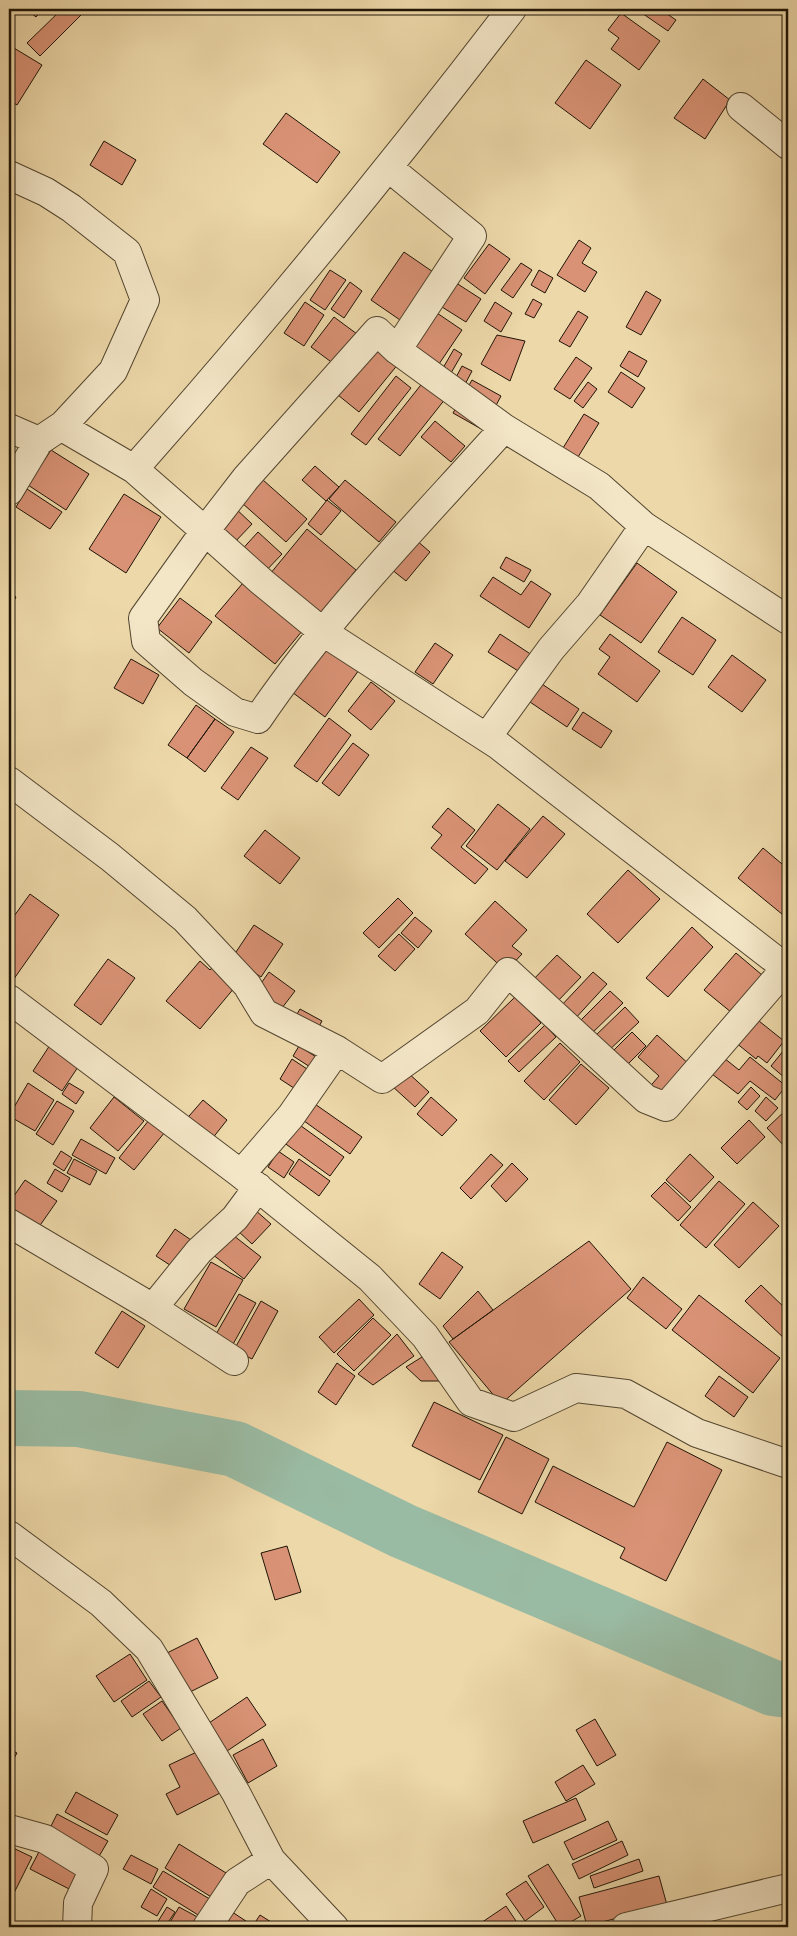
<svg xmlns="http://www.w3.org/2000/svg" width="797" height="1936" viewBox="0 0 797 1936" font-family="'IM FELL Great Primer',serif">
	<style>
		.lines { fill: none; stroke-linecap: round; stroke-linejoin: round }
		.river { stroke: #9abba3; stroke-width: 56 }
		.building { fill: #d99275; stroke: #1f1406 }
		.minor-casing { stroke: #52452f; stroke-width: 30 }
		.minor { stroke: #f3e6c7; stroke-width: 28 }
	</style>
	<rect width="100%" height="100%" fill="#edd8a9"/>
	<filter id="stains"><feTurbulence type="fractalNoise" baseFrequency=".004" numOctaves="4"/><feColorMatrix values="0 0 0 0 .2 0 0 0 0 .09 0 0 0 0 .02 0 0 0 .5 -.17"/></filter>
	<radialGradient id="worn" r=".72"><stop offset=".6" stop-color="#630" stop-opacity="0"/><stop offset="1" stop-color="#630" stop-opacity=".3"/></radialGradient>
	<g class="lines">
		<path class="river" d="M9,1418L79,1419L235,1449L403,1531L773,1688L788,1690"/>
	</g>
	<path class="building" d="M26,9H43L36,17Z
		M62,9H76L81,15L40,56L27,43Z
		M636,9H660L676,20L668,31Z
		M621,13L660,41L639,70L611,49L619,38L608,30Z
		M9,45L42,65L17,105L9,100Z
		M586,60L621,85L590,129L555,103Z
		M703,79L730,100L705,139L674,118Z
		M286,113L340,152L317,183L263,144Z
		M104,141L136,160L122,185L90,165Z
		M579,240L591,248L582,263L597,272L585,292L557,275Z
		M489,244L510,259L485,294L464,278Z
		M404,252L436,274L403,322L371,300Z
		M521,263L532,270L513,298L501,290Z
		M330,270L346,280L325,310L310,300Z
		M539,270L553,278L545,293L531,285Z
		M450,279L481,299L466,322L434,302Z
		M350,282L362,291L344,318L331,309Z
		M646,291L661,300L641,335L626,327Z
		M533,299L542,304L534,318L525,314Z
		M305,302L324,315L304,346L284,333Z
		M495,302L512,313L501,332L484,321Z
		M578,311L588,317L570,347L559,341Z
		M437,313L462,330L439,364L413,347Z
		M334,317L357,334L334,364L311,347Z
		M382,331L408,352L359,412L333,391Z
		M497,335L525,341L510,381L481,364Z
		M454,349L462,354L451,373L443,368Z
		M629,351L647,361L638,377L620,366Z
		M576,357L592,368L570,399L554,389Z
		M462,366L472,371L462,390L452,385Z
		M621,372L645,388L632,408L608,392Z
		M396,376L411,388L366,445L351,434Z
		M472,380L501,396L483,430L453,413Z
		M424,381L446,398L400,456L378,439Z
		M588,382L597,389L583,408L574,401Z
		M584,414L599,423L578,457L563,448Z
		M435,421L465,446L451,462L421,437Z
		M51,450L89,474L66,510L28,485Z
		M315,466L339,487L326,501L302,480Z
		M263,480L307,519L286,542L242,503Z
		M345,480L396,522L379,542L329,499Z
		M27,489L62,512L50,529L16,507Z
		M124,494L161,517L126,573L89,549Z
		M327,500L341,511L321,535L308,524Z
		M233,506L252,524L233,544L214,526Z
		M307,529L356,570L319,615L270,574Z
		M258,532L282,554L261,576L237,555Z
		M416,540L430,552L406,581L391,569Z
		M506,557L531,570L524,582L500,568Z
		M637,563L677,592L641,643L600,615Z
		M248,577L307,625L275,664L215,616Z
		M493,577L521,595L531,581L551,594L529,628L480,596Z
		M9,593L16,597L9,610Z
		M180,598L212,622L189,653L157,628Z
		M682,617L716,640L693,675L658,652Z
		M500,634L535,657L523,674L488,652Z
		M610,634L660,671L637,702L598,674L610,657L599,649Z
		M322,643L359,670L325,717L288,689Z
		M435,643L453,655L433,684L415,672Z
		M732,655L766,680L742,712L708,687Z
		M131,659L159,675L143,704L114,688Z
		M371,682L395,701L371,730L348,711Z
		M539,682L579,709L567,727L527,700Z
		M196,705L215,719L187,758L168,745Z
		M583,712L612,731L601,748L572,729Z
		M329,718L351,735L317,782L294,766Z
		M215,719L234,732L205,772L187,758Z
		M353,743L369,755L339,796L322,783Z
		M251,747L268,758L238,800L221,788Z
		M498,804L530,829L497,870L466,846Z
		M448,808L475,830L461,847L488,869L475,884L431,848L442,835L432,827Z
		M543,816L565,834L527,878L505,861Z
		M265,830L300,858L280,884L244,856Z
		M763,848L788,869V919L738,878Z
		M628,870L660,899L618,943L587,914Z
		M30,894L59,915L11,983L9,981V923Z
		M398,898L413,913L379,948L363,933Z
		M495,901L527,930L512,946L522,954L506,971L465,934Z
		M415,917L432,931L418,948L401,933Z
		M254,925L283,944L261,977L232,958Z
		M692,927L713,947L668,997L646,978Z
		M399,934L415,949L395,971L378,956Z
		M736,953L768,980L737,1017L704,990Z
		M557,955L581,977L554,1005L530,983Z
		M108,959L135,978L101,1025L74,1005Z
		M200,961L210,970L217,962L240,981L200,1029L166,1001Z
		M269,972L295,991L282,1008L257,989Z
		M593,972L607,984L573,1021L559,1008Z
		M610,991L623,1003L589,1036L577,1024Z
		M515,997L541,1023L506,1057L480,1031Z
		M625,1007L639,1022L606,1053L592,1039Z
		M300,1009L322,1021L316,1032L294,1019Z
		M754,1017L784,1041L767,1063L758,1056L756,1059L735,1042Z
		M545,1025L556,1037L519,1072L508,1061Z
		M632,1032L646,1046L623,1069L609,1055Z
		M657,1035L691,1066L659,1101L647,1090L659,1076L638,1057Z
		M560,1043L580,1062L544,1100L524,1081Z
		M50,1045L80,1064L62,1091L33,1071Z
		M788,1045V1074L785,1078L771,1066Z
		M299,1046L324,1062L318,1072L293,1056Z
		M750,1057L786,1086L775,1100L750,1081L738,1094L712,1074L724,1058L739,1070Z
		M292,1059L316,1075L303,1094L280,1079Z
		M581,1064L609,1088L576,1125L549,1100Z
		M406,1071L429,1092L415,1107L392,1086Z
		M28,1083L54,1100L35,1131L9,1116Z
		M69,1083L84,1092L76,1104L62,1094Z
		M751,1087L760,1096L747,1110L738,1102Z
		M114,1097L144,1121L118,1151L90,1128Z
		M431,1097L457,1120L442,1136L417,1114Z
		M766,1097L778,1108L766,1121L755,1111Z
		M203,1100L227,1120L208,1144L183,1123Z
		M57,1101L74,1111L53,1145L36,1134Z
		M312,1102L362,1137L350,1154L300,1118Z
		M788,1108V1150L767,1128Z
		M149,1120L165,1132L134,1170L119,1158Z
		M749,1120L765,1137L737,1164L721,1148Z
		M297,1123L344,1157L330,1176L283,1142Z
		M81,1139L115,1158L106,1174L72,1155Z
		M61,1151L72,1158L64,1171L53,1164Z
		M278,1151L294,1162L284,1178L268,1167Z
		M491,1154L503,1165L471,1199L460,1188Z
		M690,1154L714,1177L690,1202L666,1180Z
		M74,1159L97,1171L90,1185L67,1173Z
		M299,1159L330,1181L319,1196L289,1174Z
		M512,1163L528,1179L506,1202L491,1186Z
		M55,1169L70,1178L62,1192L47,1183Z
		M25,1180L57,1201L34,1234L9,1216V1203Z
		M719,1181L745,1204L706,1248L680,1225Z
		M665,1182L691,1207L678,1221L651,1196Z
		M753,1202L779,1226L739,1268L714,1245Z
		M254,1209L271,1224L252,1244L236,1229Z
		M175,1229L194,1242L176,1269L156,1256Z
		M229,1232L261,1257L244,1279L212,1254Z
		M589,1241L631,1289L501,1404L449,1342Z
		M442,1252L463,1267L440,1299L419,1284Z
		M211,1262L243,1280L216,1327L184,1309Z
		M643,1277L682,1309L666,1329L627,1298Z
		M761,1285L788,1311V1342L745,1301Z
		M478,1291L493,1310L453,1339L443,1326Z
		M239,1294L256,1303L232,1346L215,1336Z
		M699,1295L780,1358L753,1393L672,1330Z
		M359,1299L374,1315L334,1353L319,1337Z
		M261,1301L278,1311L252,1359L234,1350Z
		M122,1311L145,1326L118,1368L95,1353Z
		M373,1318L391,1335L354,1371L337,1354Z
		M397,1334L414,1356L373,1385L358,1374Z
		M430,1352L449,1381H421L406,1367Z
		M337,1363L355,1376L336,1405L318,1392Z
		M719,1376L748,1397L734,1417L705,1396Z
		M434,1402L503,1435L480,1480L412,1446Z
		M506,1437L549,1459L522,1514L478,1492Z
		M667,1442L722,1470L666,1581L620,1558L625,1548L535,1502L553,1466L634,1507Z
		M287,1546L301,1592L275,1600L261,1553Z
		M197,1638L218,1678L188,1693L167,1653Z
		M130,1654L147,1680L114,1702L96,1676Z
		M149,1681L161,1697L132,1717L121,1701Z
		M247,1697L266,1725L227,1751L209,1723Z
		M162,1701L181,1728L162,1741L143,1714Z
		M595,1719L616,1755L597,1766L576,1730Z
		M263,1739L277,1766L248,1783L233,1755Z
		M9,1749L17,1753L9,1767Z
		M201,1750L222,1792L177,1815L166,1794L180,1787L169,1765Z
		M583,1765L595,1784L566,1801L555,1782Z
		M76,1792L118,1815L107,1835L65,1812Z
		M576,1798L586,1820L533,1843L523,1821Z
		M57,1814L108,1841L98,1858L48,1832Z
		M608,1821L617,1840L573,1860L564,1842Z
		M622,1841L628,1855L579,1879L572,1864Z
		M179,1844L231,1876L216,1900L165,1868Z
		M9,1846L32,1857L9,1903Z
		M42,1846L86,1869L75,1892L30,1869Z
		M131,1855L158,1869L151,1884L123,1869Z
		M639,1859L643,1871L594,1888L590,1876Z
		M548,1864L581,1916L562,1927H560L528,1876Z
		M163,1871L213,1901L203,1918L153,1887Z
		M659,1876L667,1905L587,1926L579,1897Z
		M526,1881L544,1907L525,1921L506,1894Z
		M151,1889L167,1899L157,1916L141,1907Z
		M506,1906L520,1927H475Z
		M167,1907L175,1912L165,1927L157,1923Z
		M179,1907L203,1920L199,1927H174L169,1924Z
		M226,1908L252,1925L250,1927H219Z
		M260,1915L279,1927H252Z
		M772,1923L775,1927H764Z"/>
	<g class="lines">
		<g class="minor-casing">
			<path id="minor" d="M741,107L788,145
				M389,168L472,236L397,350
				M9,175L46,192L71,208L127,252L145,300L113,371L63,425
				M9,428L39,441L63,425L69,431L134,469L205,531L246,478L377,331L397,350L504,428L599,486L644,526L788,620
				M504,428C420,522 329,614 258,719L235,712L193,682L146,641L143,618L205,531L262,582L323,632L498,745L786,968L788,965
				M134,469C266,320 391,167 512,9
				M9,491L39,441
				M487,737L551,649L590,604L644,526
				M9,781L110,857L185,919L247,985L264,1013L337,1050
				M9,999L241,1174L291,1116L337,1050L382,1079L477,1011L508,972L646,1099L666,1107L786,968L788,970
				M241,1174L370,1278L425,1336L471,1402L514,1417L576,1388L626,1394L697,1433L788,1464
				M9,1223L153,1308L234,1361
				M153,1308L199,1251L235,1218L258,1187
				M9,1535L101,1603L149,1649L236,1793L271,1860L334,1927
				M9,1829L45,1839L94,1869L78,1903L77,1927
				M207,1927L237,1882L271,1860
				M626,1927L788,1888"/>
		</g>
		<use href="#minor" class="minor"/>
	</g>
	<rect width="797" height="1936" fill="none" stroke="#edd8a9" stroke-width="30"/>
	<rect x="10" y="10" width="777" height="1916" fill="none" stroke="#1f1406" stroke-width="2.5"/>
	<rect x="15" y="15" width="767" height="1906" fill="none" stroke="#1f1406"/>
	<rect width="100%" height="100%" filter="url(#stains)"/>
	<rect width="100%" height="100%" fill="url(#worn)"/>
</svg>
